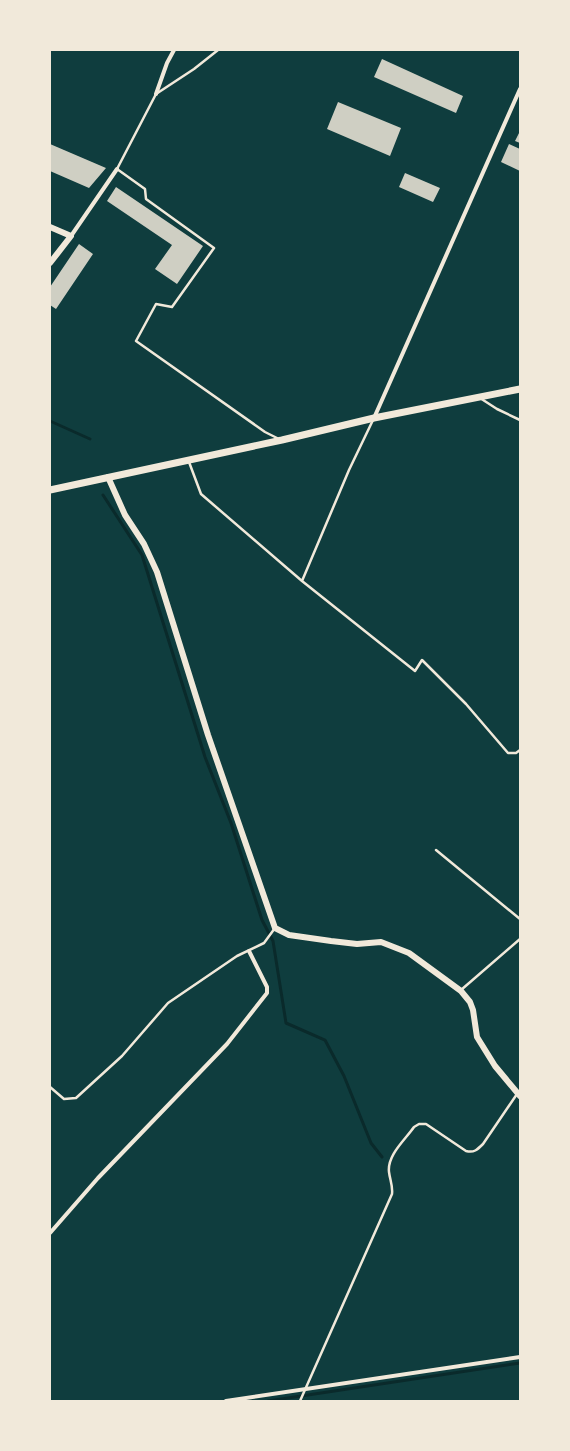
<svg xmlns="http://www.w3.org/2000/svg" width="570" height="1451" viewBox="0 0 570 1451" font-family="Roboto,sans-serif">
	<style>
		.lines { fill: none; stroke-linecap: round; stroke-linejoin: round }
		.stream { stroke: #0a2a2b; stroke-width: 3 }
		.building { fill: #cfcfc3 }
		.service { stroke: #f1e9da; stroke-width: 2.5 }
		.minor { stroke: #f1e9da; stroke-width: 4 }
		.tertiary { stroke: #f1e9da; stroke-width: 6 }
		.secondary { stroke: #f1e9da; stroke-width: 7 }
	</style>
	<rect width="100%" height="100%" fill="#0f3d3e"/>
	<g class="lines">
		<path class="stream" d="M50,421L90,439
			M103,495L142,555L205,757L231,823L262,920L273,941L286,1023L325,1040L344,1076L371,1143L382,1157
			M268,1401L520,1363"/>
	</g>
	<path class="building" d="M382,59L463,96L456,113L374,77Z
		M338,102L401,128L390,156L327,129Z
		M520,131V143L515,141Z
		M50,144L106,168L89,188L50,171Z
		M509,144L520,149V171L501,162Z
		M405,173L440,188L433,202L399,187Z
		M116,187L203,246L177,284L155,269L172,245L107,201Z
		M79,244L93,254L56,309L50,305V287Z"/>
	<g class="lines">
		<path class="service" d="M218,50L194,69L156,94L117,169L145,189L146,199L214,248L172,307L156,304L136,341L265,432L279,439
			M480,398L497,409L520,420
			M189,462L201,494L302,581L415,671L422,660L466,704L508,753H516L520,750
			M302,581L349,470L373,420
			M436,850L520,919
			M461,990L520,939
			M50,1087L64,1099L76,1098L122,1056L168,1003L237,956L264,943L275,928
			M300,1401L392,1194C393,1186 390,1180 389,1172C387,1155 405,1140 414,1127L419,1124H426L466,1151C474,1153 477,1150 483,1144L517,1094"/>
		<path class="minor" d="M156,94L167,63L174,50
			M71,236L117,169
			M374,418L520,89
			M50,1233L98,1178L227,1044L267,993V987L249,951
			M226,1401L520,1357"/>
		<path class="tertiary" d="M50,227L71,236L50,263
			M108,477L125,515L144,544L157,572L208,735L275,928L289,935L331,941L357,944L381,942L409,953L461,991L470,1002L473,1010L477,1037L495,1066L520,1096"/>
		<path class="secondary" d="M50,490L282,440L374,418L520,389"/>
	</g>
	<rect width="570" height="1451" fill="none" stroke="#f1e9da" stroke-width="102"/>
</svg>
